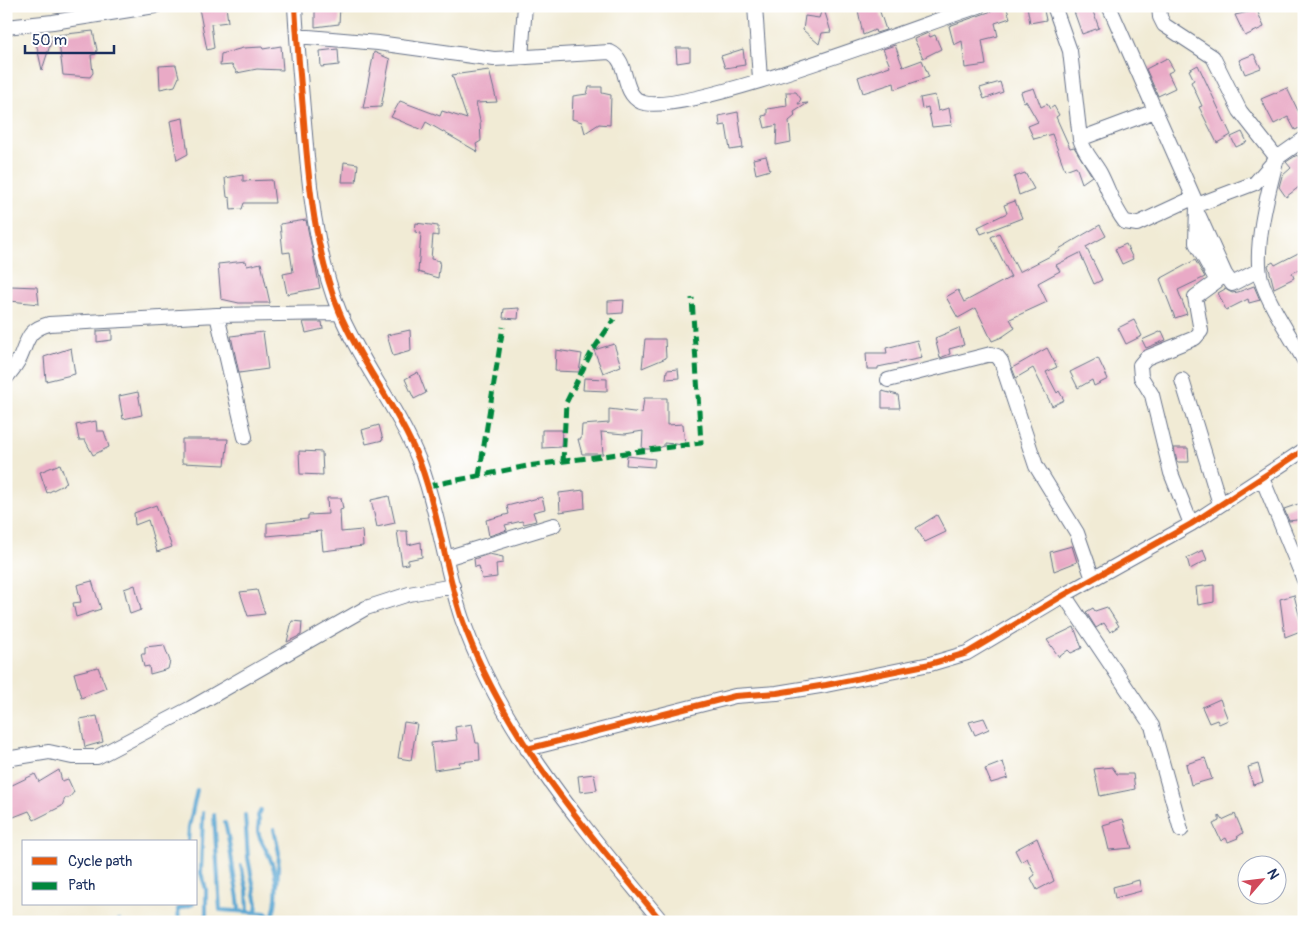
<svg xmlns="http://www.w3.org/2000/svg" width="1310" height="928" viewBox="0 0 1310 928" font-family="Pangolin,sans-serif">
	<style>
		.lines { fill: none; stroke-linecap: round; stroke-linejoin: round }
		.stream { stroke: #58a5d1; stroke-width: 4 }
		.building { fill: #e9aac6 }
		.street-casing { stroke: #667188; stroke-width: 16 }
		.street { stroke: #fff; stroke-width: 14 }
		.quiet { stroke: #00873e; stroke-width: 5; stroke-dasharray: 10 5; stroke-linecap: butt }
		.cycleway-casing { stroke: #fff; stroke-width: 9 }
		.cycleway { stroke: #e8590c; stroke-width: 6 }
	</style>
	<rect width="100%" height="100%" fill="#fff"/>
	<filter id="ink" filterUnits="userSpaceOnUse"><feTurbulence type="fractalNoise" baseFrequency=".02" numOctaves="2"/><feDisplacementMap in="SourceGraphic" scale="10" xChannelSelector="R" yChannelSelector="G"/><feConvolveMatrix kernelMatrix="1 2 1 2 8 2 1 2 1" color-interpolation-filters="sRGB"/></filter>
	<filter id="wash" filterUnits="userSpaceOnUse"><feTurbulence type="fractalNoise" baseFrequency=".0096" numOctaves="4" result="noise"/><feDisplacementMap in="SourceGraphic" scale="20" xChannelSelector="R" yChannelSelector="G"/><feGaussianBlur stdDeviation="1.12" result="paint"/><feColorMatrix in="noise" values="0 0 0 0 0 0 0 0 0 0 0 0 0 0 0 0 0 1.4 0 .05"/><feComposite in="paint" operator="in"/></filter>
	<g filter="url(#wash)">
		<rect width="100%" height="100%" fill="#f1ebd5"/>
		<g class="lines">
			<path class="stream" d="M203,813L201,873L206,889V922
				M214,815L220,910L267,913L271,921C278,900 279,877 269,856C266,849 259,839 258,831C258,825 260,822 258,816L261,810
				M245,815L248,858L257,904L256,912
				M225,823C230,841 231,858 234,876C236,889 239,899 239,911
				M274,829L279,853L277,886
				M188,842L189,827L197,790
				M241,866L247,890L248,912
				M39,919L41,922
				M119,920L120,922
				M179,922L178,909L193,904"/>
		</g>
		<g id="blocks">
			<path class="building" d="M209,6H226L228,22L211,24L214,48L207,50L199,8Z
				M315,6H340L339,24L315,27Z
				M823,6L831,32L822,33L819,44L803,30L805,16L819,18Z
				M870,6H878L886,30L876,33L875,30L863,35L858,10Z
				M1006,6L1010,18L995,23L998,36L982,40L986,65L965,68L962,41L954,45L949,26Z
				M1027,6H1043L1046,20L1030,23Z
				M1072,6H1091L1099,28L1082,34Z
				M1257,10L1264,27L1245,36L1235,15Z
				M93,31L97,50L96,54L91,55L93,73L90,77L63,75L58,35Z
				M928,33L930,37L935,35L941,49L923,58L914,39Z
				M53,36L42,70L35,38Z
				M895,45L903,67L922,60L929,77L895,89L894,83L863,93L858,77L890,66L883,49Z
				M281,46L283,70L257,69L237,73L232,65L220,66L221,54L243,48L262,47L263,49Z
				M676,48H690V61L677,63Z
				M338,49L339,65L321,67L320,51Z
				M743,49L745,65L725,68L721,56Z
				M374,52L390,59L381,107L363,108Z
				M1254,54L1261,68L1245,74L1239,60Z
				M1167,58L1174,70L1168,73L1175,88L1158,96L1146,69Z
				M176,65L179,77L175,86L160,89L159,66Z
				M1198,65L1231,135L1217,143L1199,107L1202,106L1191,82L1194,80L1189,70Z
				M489,70L497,102L476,103L480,121L481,141L476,144L478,152L426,122L422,130L391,117L400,101L440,116L442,111L467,119L452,75Z
				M1000,82L1003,92L984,99L980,88Z
				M589,87H602V93L611,95L610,125L599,124L585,133L582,122L572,119L573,96L587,94Z
				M1034,88L1041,107L1047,104L1050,109L1054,106L1059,115L1056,117L1070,148L1074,147L1092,176L1082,183L1076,166L1065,170L1052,134L1034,139L1028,126L1038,122L1026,101L1024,102L1021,92Z
				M1287,88L1304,123V126L1295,130L1288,117L1274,124L1261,99Z
				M786,92H796L801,99L798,104L808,103L794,112L795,116L789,121L791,142L776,145L777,125L765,128L762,116L767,115V109L787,106Z
				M935,95L938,111L949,108L952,125L932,127L928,107L922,109L920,98Z
				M738,112L743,148L730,150L726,125L720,126L719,116Z
				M183,118L188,154L177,160L170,121Z
				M1242,132L1247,142L1236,147L1231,137Z
				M1297,155L1304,165V183L1286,197L1279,187L1282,176L1291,168L1286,162Z
				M766,156L770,170L756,174L753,159Z
				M344,162L358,164L356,182H342Z
				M1025,173L1034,189L1019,195L1014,177Z
				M243,175V181L272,180L275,203H244L242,209L231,210L230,198L227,197L225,178Z
				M1015,201L1022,218L981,234L978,227L1007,213L1004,205Z
				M306,220L320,288L287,294L283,274L293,272L290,252L283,253L280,224Z
				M416,223L438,226V236L433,235L431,259L440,261L438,278L418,272L421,233L415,232Z
				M1100,225L1106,236L1086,247L1102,280L1094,284L1080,253L1056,265L1060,271L1038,283L1047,302L1010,319L1015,328L1002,337L992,341L976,308L958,318L946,297L958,290L964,302L1011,277L991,237L999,233L1019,272L1060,251L1059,249Z
				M1126,244L1133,259L1122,264L1115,249Z
				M1304,250V267L1292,273L1294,278L1274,288L1268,265L1273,262L1275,265Z
				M1195,260L1205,277L1178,290L1187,314L1175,318L1160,279Z
				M246,261L247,266L261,263L270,303H239L221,299L218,264Z
				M11,286L37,287L39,304L10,301Z
				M1254,286L1260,300L1249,303L1248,299L1226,310L1218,293L1225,289L1232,293L1238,292Z
				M624,300L623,313L608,314V301Z
				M519,308L518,319L503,318L504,309Z
				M1134,320L1142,336L1126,344L1118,328Z
				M303,322H322L323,329L306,333Z
				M959,328L964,345L949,349L950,354L940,358L935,338Z
				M112,330V340L97,342V331Z
				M410,330L411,351L393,356L387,335Z
				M1162,331L1166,340L1146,348L1142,340Z
				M263,332L268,369L239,373L231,336Z
				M645,339H665L666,358L642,368Z
				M917,340L922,358L878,367V369H867L866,353H887L886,348Z
				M614,344L621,366L603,373L594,350Z
				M71,348L75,374L46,381L44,357Z
				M1047,348L1057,367L1046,372L1057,393L1059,391L1064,400L1052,406L1033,368L1016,378L1012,368Z
				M556,350L582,354L579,372L555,371Z
				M1098,358L1108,379L1094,386L1092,380L1078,388L1070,372Z
				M678,369L679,378L666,379L667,370Z
				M418,372L426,393L414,399L405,379Z
				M584,378L607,379V391L583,390Z
				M882,391L898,395L900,408H882Z
				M138,392L142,415L123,419L119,396Z
				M644,398H667V425L683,424L685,445L664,443V446L656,449H642L643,431L625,434L601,432L603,454H582L578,439H581L582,425L609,423V409L642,413Z
				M96,421L97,431H104L109,447L93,455L85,440H79L76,425Z
				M379,425L383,440L366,444L362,430Z
				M542,430H562L561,447L542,448Z
				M182,439H228L225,465L182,463Z
				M1174,448H1188L1189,462H1177Z
				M299,451L322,452L323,475L300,474Z
				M627,456L655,459L654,467L626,465Z
				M60,464L67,483L47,493L40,472Z
				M584,490L585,508L560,512L559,493Z
				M389,496L395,523L377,527L371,500Z
				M542,497L545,509L533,512L536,521L524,524L522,521L505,525L507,530L489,536L486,520L509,514L507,506Z
				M327,498H341L343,509L340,510L341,532L362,530L363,546L323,551L321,531L267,536V523L308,519V515L328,514Z
				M1304,502V519L1289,521L1284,509Z
				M156,505L172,547L157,552L148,520L135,525L134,513Z
				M937,515L946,532L925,542L916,528Z
				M397,531H407L408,545L421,542L422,557L408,560V564L402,565Z
				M1072,546L1077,562L1054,571L1050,552Z
				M1203,550L1207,560L1190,569L1187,558Z
				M489,554L503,557V563L496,564L497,577L482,579L479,566L475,567L474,559Z
				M92,581L101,609L76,617L73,603L81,602L77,585Z
				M135,585L141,610L130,614L124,589Z
				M1214,585V602L1198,605L1196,587Z
				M257,590L265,614L248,616L240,592Z
				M1294,595L1303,630L1285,637L1280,599Z
				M1107,607L1119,626L1110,632L1104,623L1096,628L1086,612L1093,608L1095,611Z
				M292,621L302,622L301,635L287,642Z
				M1074,627L1082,648L1071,653L1068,650L1059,657L1047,640Z
				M164,645L170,661L168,669L150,674L149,666L144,667L141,654H145V647Z
				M98,667L106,688L81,698L74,673Z
				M1220,699L1228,720L1219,724L1217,720L1209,723L1202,707Z
				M97,716L103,742L85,747L80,719Z
				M984,718L989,729L975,735L969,722Z
				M404,722L417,724L411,760L398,758Z
				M472,724L476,743H479L480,760L459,762L460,766L434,770L431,743L457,740L455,727Z
				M1205,758L1212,779L1191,785L1186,764Z
				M1003,762L1008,778L991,783L985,769Z
				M1258,764L1263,782L1253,785L1248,767Z
				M1112,767L1117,774H1133L1135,789L1100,796L1094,769Z
				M59,770L62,781L68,779L74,792L69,798H65L62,806L34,820L29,811L6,820V788L35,774L39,782Z
				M594,774L597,790L580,792L578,776Z
				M1235,814L1243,833L1237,837L1238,838L1228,842L1226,838L1221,841L1213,824L1219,821V816L1222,820Z
				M1123,819L1132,848L1109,850L1103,825Z
				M1037,838L1054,881L1037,890L1031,878L1035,875L1027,858L1021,862L1015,850Z
				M1139,880L1141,891L1115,898L1113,887Z"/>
		</g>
	</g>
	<g filter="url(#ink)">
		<use href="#blocks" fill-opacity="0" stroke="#667188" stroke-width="1"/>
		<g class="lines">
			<g class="street-casing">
				<path id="street" d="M295,6C297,45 301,84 304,122C309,186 315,251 339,311C361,364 399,409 420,463C439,514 445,568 462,619C503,736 585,828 662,922
					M755,6L760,79
					M1054,6L1070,51L1080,139C1084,152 1093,161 1100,173C1109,190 1113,207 1125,222L1137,224L1193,198
					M1109,6L1197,205L1196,243L1217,281L1195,297L1201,331L1195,338L1146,358L1140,365L1141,377L1152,395L1171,473L1191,524
					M1159,6L1160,17L1164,25L1213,57L1240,111L1277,158
					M6,27L53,22L155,6
					M297,36L378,43L494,59L610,52C630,61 620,92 641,102C679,119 926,23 979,6
					M521,57L525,6
					M1080,139L1155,111
					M1277,158C1269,189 1253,247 1261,279C1268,303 1291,337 1304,360
					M1197,205L1255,183L1277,158L1304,139
					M1199,216L1225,274L1232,284L1259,270
					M217,315L245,437
					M6,378C11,372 16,365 20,358C28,340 27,330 49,324L217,315L340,313
					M888,380L991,354L997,356L1001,361L1036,466L1077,533L1093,579
					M1182,380L1220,504
					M1262,478L1304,580
					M446,558L554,525
					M1064,595L1152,726L1181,830
					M527,749L735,696L777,693L826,685L930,664L967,653L1064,595L1191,524L1304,450
					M6,759L49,752L72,757H97L191,708L366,608L409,594L453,586"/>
			</g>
			<use href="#street" class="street"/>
			<path class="quiet" d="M563,462L566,403L591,353L614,319
				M479,476L503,327
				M428,486L527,466L701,443L692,298"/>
			<g class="cycleway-casing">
				<path id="cycleway" d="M295,6C297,45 301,84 304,122C309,186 315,251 339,311C361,364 399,409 420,463C439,514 445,568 462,619C503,736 585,828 662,922
					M527,749L735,696L777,693L826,685L930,664L967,653L1064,595L1191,524L1304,450"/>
			</g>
			<use href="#cycleway" class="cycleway"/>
		</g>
	</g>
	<rect width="1310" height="928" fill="none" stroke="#fff" stroke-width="25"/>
	<rect x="22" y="840" width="175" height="65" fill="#ffffff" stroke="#a4acbf"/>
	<rect x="32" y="857" width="25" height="8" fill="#e8590c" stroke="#a4acbf"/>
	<text x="68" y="866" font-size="15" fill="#1b2f5e">Cycle path</text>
	<rect x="32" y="882" width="25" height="8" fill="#00873e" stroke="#a4acbf"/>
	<text x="68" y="890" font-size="15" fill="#1b2f5e">Path</text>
	<g transform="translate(1262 880) rotate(62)"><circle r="24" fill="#ffffff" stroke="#a4acbf"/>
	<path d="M0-4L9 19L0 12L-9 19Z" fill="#d1495b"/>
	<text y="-8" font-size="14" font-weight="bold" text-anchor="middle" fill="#1b2f5e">N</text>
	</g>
	<path d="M25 45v8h89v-8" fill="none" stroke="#1b2f5e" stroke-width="2.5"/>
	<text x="32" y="45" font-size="15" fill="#1b2f5e" stroke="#ffffff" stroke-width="4" paint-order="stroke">50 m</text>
</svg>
